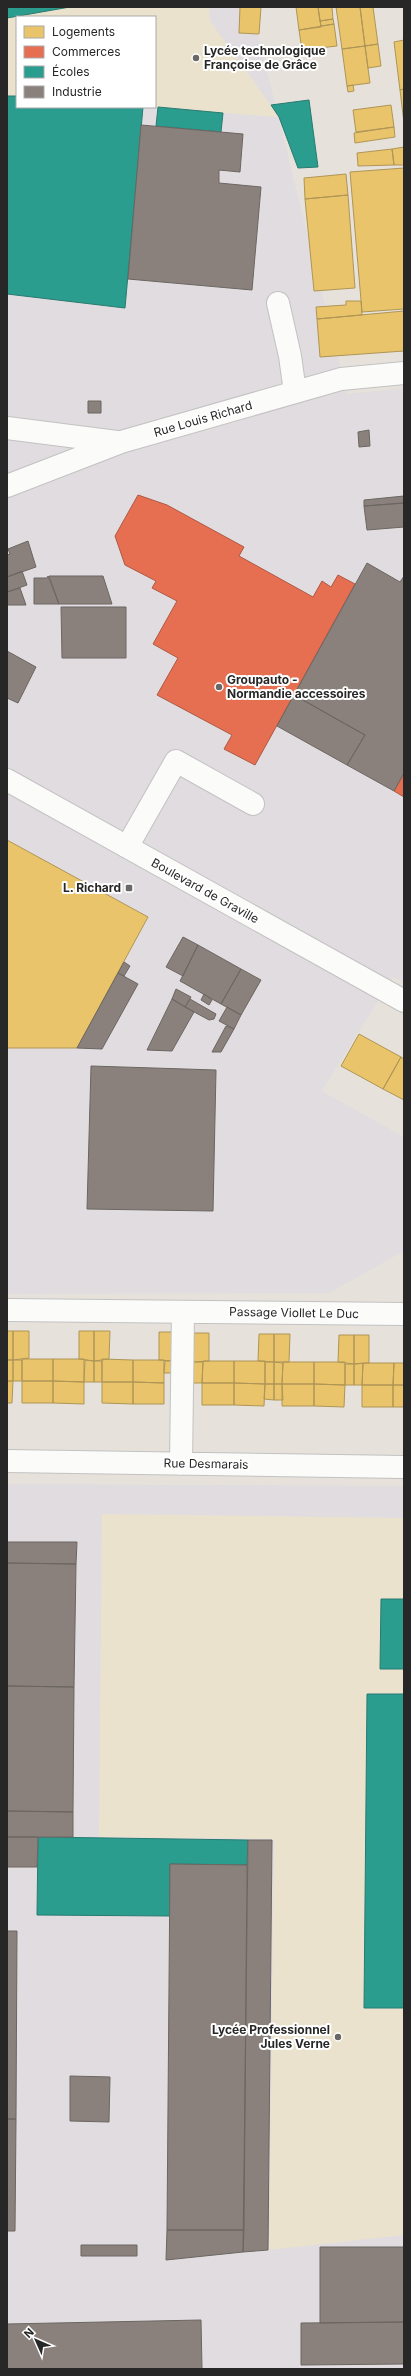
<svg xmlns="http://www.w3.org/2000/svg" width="411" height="2376" font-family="Inter,sans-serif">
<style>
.industrial{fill:#e0dcdf;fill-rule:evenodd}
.education{fill:#ebe2ce}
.homes{fill:#e9c46a;stroke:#af9556}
.shops{fill:#e76f51;stroke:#ad5944}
.schools{fill:#2a9d8f;stroke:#297a70}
.industry{fill:#8a817c;stroke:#6c6662}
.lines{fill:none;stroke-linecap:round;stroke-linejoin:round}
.minor-casing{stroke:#c3c2c2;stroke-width:24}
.minor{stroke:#fbfbfa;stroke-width:22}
.poi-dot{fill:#6a6866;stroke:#fff;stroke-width:1.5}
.labels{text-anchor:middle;stroke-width:4;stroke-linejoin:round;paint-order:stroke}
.poi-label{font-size:12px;font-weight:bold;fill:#272727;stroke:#fff;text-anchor:start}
.street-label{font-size:12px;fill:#272727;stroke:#fff}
</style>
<rect width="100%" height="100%" fill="#e6e2db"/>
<path class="industrial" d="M7 7H251L347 394 404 388V982L393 977 322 1091 404 1137V1251L329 1293 7 1294ZM17 17H155V107H17Z
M7 1484 404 1486V2369H7Z"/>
<path class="education" d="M7 7H209L210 21 279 117 139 107H155V17H17V96H7Z
M102 1514 404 1518V2235L269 2250 274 1839 99 1837Z"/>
<path class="homes" d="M240 7H261L259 34 239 33Z
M296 7H318L321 27 299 30Z
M318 7H332L333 19 320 21Z
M336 7H360L365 46 342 49Z
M360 7H373L378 44 365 46Z
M333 19 334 24 321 26 320 21Z
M334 24 337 46 302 50 299 30Z
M404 40V89L400 90 394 42Z
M378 44 381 66 368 68 365 46Z
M365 46 370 83 347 86 342 49Z
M353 85 354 91 348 92 347 86Z
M404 89V123L400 90Z
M391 105 394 127 356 132 353 110Z
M394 127 395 137 355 143 354 133Z
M404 147V165H394L392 149Z
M392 149 394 165 358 166 357 153Z
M404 168V309L362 312 350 172Z
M346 174 348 195 305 199 304 178Z
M348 195 355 288 314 291 305 199Z
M346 301H361L362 315 317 319 316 307 346 305Z
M404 311V351L320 357 317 319Z
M7 840 148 917 77 1048H7Z
M359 1034 401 1057 383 1089 341 1066Z
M401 1057 404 1059V1100L383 1089Z
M7 1331H13V1360H7Z
M13 1331H29V1358L13 1360Z
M79 1331H94V1361L79 1359Z
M94 1331H110L109 1359 94 1361Z
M159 1332H175L174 1361 159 1360Z
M194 1333H209V1361L193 1362Z
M259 1334H274V1362L258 1361Z
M274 1334H290L289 1362H274Z
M339 1335H354V1364L338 1362Z
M354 1335H369V1363L354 1364Z
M22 1359H53V1381H22Z
M53 1359H84V1382L53 1381Z
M102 1359 133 1360V1382H102Z
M7 1360H13V1381H7Z
M13 1360H22V1381H13Z
M85 1360 94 1361V1382H84Z
M133 1360H164V1383L133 1382Z
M94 1361H102V1382H94Z
M165 1361H174V1373H164Z
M203 1361H234V1383H202Z
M234 1361H265V1384L234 1383Z
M193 1362H203L202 1383H193Z
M265 1362H274V1384H265Z
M274 1362 283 1363 282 1384H274Z
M283 1362H314V1384H282Z
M314 1362H345V1385L314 1384Z
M363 1363H394L393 1385H362Z
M363 1363 362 1385H354V1364Z
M394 1363H404V1385H393Z
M345 1364H354V1385H345Z
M7 1381H13L12 1403H7Z
M22 1381H53V1403H22Z
M53 1381 84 1382V1404L53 1403Z
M102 1382H133V1404L102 1403Z
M133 1382 164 1383V1404H133Z
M202 1383H234V1405H202Z
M234 1383 265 1384 264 1406 234 1405Z
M265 1384H274V1400L264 1399Z
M274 1384H282L283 1400H274Z
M282 1384H314V1406H282Z
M314 1384 345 1385 344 1407 314 1406Z
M362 1385H393V1407H362Z
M393 1385H404V1407H393Z"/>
<path class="shops" d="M138 495 167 505 244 547 239 556 313 597 322 581 331 587 338 575 355 584 255 765 224 749 232 735 157 695 178 658 153 644 177 601 152 588 156 581 125 565 115 536Z
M404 773V797L394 791Z"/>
<path class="schools" d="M7 7H70L7 18Z
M7 96H17V107H143L125 308 7 294Z
M309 100 318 167 298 168 279 117 271 105Z
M158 107 223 113 221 132 156 126Z
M381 1599H404V1669H380Z
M367 1694H404V2008H364Z
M38 1837 248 1840 247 1865 170 1864V1916L37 1915Z"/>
<path class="industry" d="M141 125 243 134 240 172 219 170V183L261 187 252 290 128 279Z
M88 401H101V413H88Z
M369 430 370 446 359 447 358 432Z
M404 496V503L364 506V500Z
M404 503V527L367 530 364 506Z
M28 541 36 567 7 577V555L10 554 8 549Z
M367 563 400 582 404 576V773L394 791 347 765 365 735 294 695Z
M22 571 27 585 7 592V577Z
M48 576 59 604H34V578H47Z
M49 576H103L112 604H59Z
M20 588 26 605H7V592Z
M61 607H126V658H62Z
M7 651 36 667 18 703 7 698Z
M294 695 365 735 347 765 277 726Z
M183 937 198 945 183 976 166 967Z
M198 945 241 969 221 1004 180 981Z
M124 962 130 966 124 976 118 973Z
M241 969 261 980 241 1015 221 1004Z
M118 973 138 984 102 1049 77 1048Z
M176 989 191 997 185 1007 172 999Z
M204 994 212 1000 209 1005 201 1000Z
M172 999 194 1012 172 1051 147 1050Z
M190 999 216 1014 214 1019 209 1020 185 1007Z
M227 1007 241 1015 234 1029 219 1021Z
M226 1026 234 1029 221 1052H212Z
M91 1066 216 1070 213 1211 87 1209Z
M7 1542H77L76 1564 7 1563Z
M7 1563 76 1564 74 1687 7 1686Z
M7 1686 74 1687 73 1812 7 1811Z
M7 1811 73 1812V1837H7Z
M7 1837H38L37 1867H7Z
M248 1840H272L268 2250 243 2252Z
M170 1864 247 1865 244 2230H167Z
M7 1931H17L16 2119H7Z
M70 2076 110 2077 109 2122 70 2121Z
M7 2119H16L15 2231H7Z
M167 2230H244L243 2252 166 2260Z
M81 2245H137V2256H81Z
M320 2247H404V2322L320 2323Z
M201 2320 202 2369H7V2324Z
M404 2322V2364L301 2365V2323Z"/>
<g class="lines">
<defs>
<path id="minor" d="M278 303 290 356 295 392
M7 428 117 442
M7 486 121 442 341 379 404 373
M7 780 404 1001
M127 847 176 761 253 804
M7 1310 404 1314
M7 1461 404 1467
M181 1464 183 1312"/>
</defs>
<use href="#minor" class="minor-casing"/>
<use href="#minor" class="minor"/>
</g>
<g class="poi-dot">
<circle cx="196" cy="58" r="4"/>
<circle cx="219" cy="687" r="4"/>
<rect x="125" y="884" width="8" height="8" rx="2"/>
<circle cx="338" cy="2037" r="4"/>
</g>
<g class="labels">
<g class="poi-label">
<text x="204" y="55">Lycée technologique<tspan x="204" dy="14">Françoise de Grâce</tspan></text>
<text x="227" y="684">Groupauto -<tspan x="227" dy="14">Normandie accessoires</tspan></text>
<text x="121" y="892" text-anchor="end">L. Richard</text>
<text x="330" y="2034" text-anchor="end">Lycée Professionnel<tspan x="330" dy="14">Jules Verne</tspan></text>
</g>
<g class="street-label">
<text transform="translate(203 419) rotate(-16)" y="4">Rue Louis Richard</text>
<text transform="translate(205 891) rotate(29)" y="4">Boulevard de Graville</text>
<text transform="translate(294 1313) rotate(1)" y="4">Passage Viollet Le Duc</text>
<text transform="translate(206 1464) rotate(1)" y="4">Rue Desmarais</text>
</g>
</g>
<rect width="411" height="2376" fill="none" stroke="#272727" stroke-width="16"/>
<rect x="16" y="16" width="140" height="92" fill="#ffffff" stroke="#a9a9a9"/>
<rect x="24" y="26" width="20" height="12" fill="#e9c46a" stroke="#a9a9a9"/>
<text x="52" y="36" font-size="12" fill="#272727">Logements</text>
<rect x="24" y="46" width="20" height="12" fill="#e76f51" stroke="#a9a9a9"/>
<text x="52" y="56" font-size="12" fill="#272727">Commerces</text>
<rect x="24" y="66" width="20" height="12" fill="#2a9d8f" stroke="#a9a9a9"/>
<text x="52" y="76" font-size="12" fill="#272727">Écoles</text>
<rect x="24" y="86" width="20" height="12" fill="#8a817c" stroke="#a9a9a9"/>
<text x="52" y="96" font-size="12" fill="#272727">Industrie</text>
<g transform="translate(36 2340) rotate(315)" stroke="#ffffff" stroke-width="3" paint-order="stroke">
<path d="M0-3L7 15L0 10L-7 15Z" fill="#272727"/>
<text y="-6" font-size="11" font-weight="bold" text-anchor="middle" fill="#272727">N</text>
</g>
</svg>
